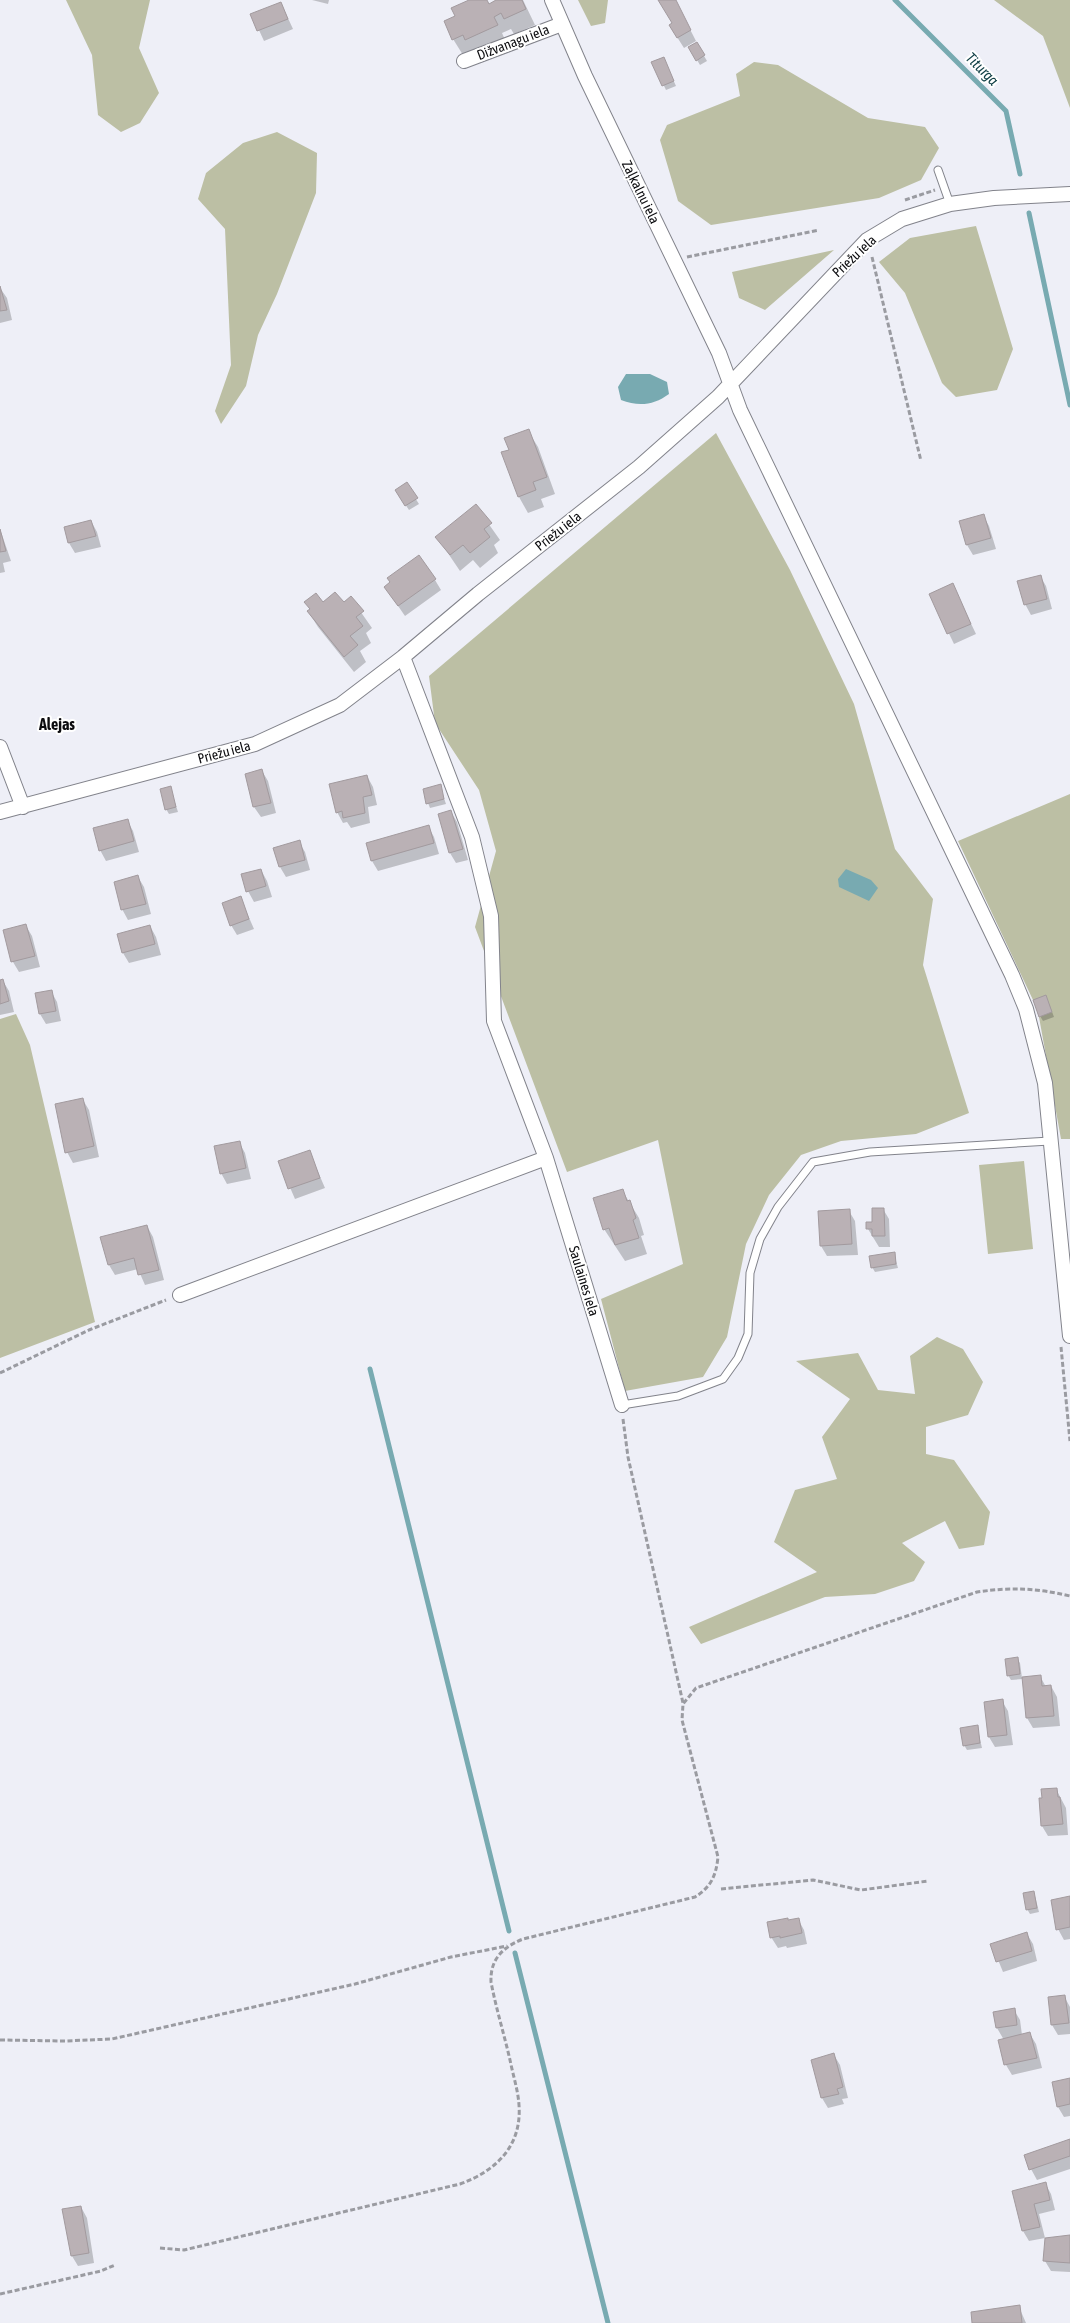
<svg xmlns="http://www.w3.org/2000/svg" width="1070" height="2323" font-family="'Asap Condensed',sans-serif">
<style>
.green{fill:#bcbfa4}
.water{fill:#78aab1}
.shadow{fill:#0003}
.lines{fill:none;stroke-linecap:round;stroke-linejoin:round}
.stream{stroke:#78aab1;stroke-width:5}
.building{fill:#bab1b5;stroke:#a29a9e}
.service-casing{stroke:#82838b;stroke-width:9}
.minor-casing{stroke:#82838b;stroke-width:16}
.path{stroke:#9a9ba1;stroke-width:3;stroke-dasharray:5 2.5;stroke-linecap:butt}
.service{stroke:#fff;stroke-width:7}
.minor{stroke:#fff;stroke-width:14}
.labels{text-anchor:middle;stroke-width:4;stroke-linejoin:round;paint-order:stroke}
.street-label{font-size:14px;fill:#0c0c0f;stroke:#fff}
.water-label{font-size:15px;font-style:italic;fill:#124147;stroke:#fff}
.quarter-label{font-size:16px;font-weight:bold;fill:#0c0c0f;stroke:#fff}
</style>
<rect width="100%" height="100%" fill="#eeeff7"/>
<path class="green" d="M66 0H150L139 48 159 93 140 123 121 132 98 115 92 55Z
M578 0H608L605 23 591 26Z
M994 0H1070V108L1043 36Z
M754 62 778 65 868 118 925 127 939 148 921 180 879 198 711 225 678 201 660 140 667 125 740 96 736 74Z
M277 132 317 153 316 193 277 294 258 335 246 386 221 424 215 411 231 365 225 229 198 199 206 173 243 143Z
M976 226 1013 349 997 390 956 397 942 383 905 293 879 262 910 238Z
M834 250 765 310 739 298 732 272Z
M716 433 790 570 854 704 895 849 933 899 923 965 969 1113 916 1134 841 1141 801 1155 769 1195 746 1244 727 1337 703 1377 625 1391 601 1299 683 1264 658 1140 567 1172 475 927 496 851 479 790 435 723 429 676Z
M1070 794V1139H1061L1039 1017 1033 1000 958 841Z
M16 1014 30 1045 95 1322 0 1358V1019Z
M1024 1161 1033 1249 988 1254 979 1165Z
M937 1337 963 1349 983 1382 968 1415 926 1427V1454L954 1460 990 1512 984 1545 959 1549 945 1521 902 1543 925 1562 914 1581 875 1594 825 1597 701 1644 689 1627 817 1572 774 1542 795 1490 837 1479 822 1437 850 1399 796 1361 858 1353 878 1390 915 1394 910 1356Z"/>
<path class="water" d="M626 374H650L667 382 669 394C654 405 639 407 621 400L618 387Z
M846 869 871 880 878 888 869 901 839 887 838 879Z"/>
<path class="shadow" d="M312 0H329L328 4Z
M472 0H486L490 5 497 0H523L535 25 514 34 511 29 502 33 506 42 463 55 453 39 456 17Z
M659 0H675L696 41 684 48 670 26 674 24Z
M281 3 293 29 264 41 252 15Z
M697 44 707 61 700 65 690 48Z
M653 63 666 64 676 86 666 90Z
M0 288 7 298 12 320 0 323Z
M528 431 538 447 555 494 541 499 544 507 528 513 519 497 503 453 510 451Z
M406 484 419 504 409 510 399 495Z
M476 506 500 540 494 545 498 553 480 568 473 560 460 571 437 537Z
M983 515 989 526 996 549 973 555 967 545Z
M91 521 97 532 101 547 75 553 69 543Z
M0 529 11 561 3 563 5 572 0 573Z
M1040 576 1046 586 1052 609 1031 615 1025 604Z
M435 580 441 590 405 616 385 587Z
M952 584 976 634 954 644 930 594Z
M351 598 372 628 366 633 371 643 360 651 366 662 354 672 318 627 308 611 310 610 306 602 344 604Z
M262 771 268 781 276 813 261 817 254 807 246 775Z
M367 776 373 787 377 805 368 807 370 823 351 828 347 822 343 823 337 812Z
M440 786 446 804 430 808 428 803Z
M170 787 178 812 169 814 166 809Z
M451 812 457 822 468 860 456 863 450 853Z
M127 820 133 831 139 852 106 861 100 850Z
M428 826 434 837 439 854 378 871 372 861Z
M299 842 305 852 310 870 286 877 280 867Z
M261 870 267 881 272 897 254 902 248 891Z
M138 877 144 887 151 914 128 920 122 909Z
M240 897 254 929 237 935 231 925Z
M26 926 32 936 40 967 19 972 13 962 5 931Z
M150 926 156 937 161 955 129 963 123 953Z
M3 981 9 991 14 1012 0 1015V982Z
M51 991 57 1002 61 1021 46 1024 40 1014Z
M1048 1001 1054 1017 1043 1021 1040 1016Z
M83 1100 89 1110 99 1157 73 1163 67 1152Z
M239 1142 245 1153 251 1179 227 1184 221 1173Z
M309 1151 325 1188 295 1199 279 1162Z
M622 1190 639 1218 644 1235 641 1236 647 1254 625 1261 604 1229Z
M883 1209 889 1219 890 1247H879L868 1229Z
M849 1211 855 1221 858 1255 827 1256 821 1246 819 1212Z
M147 1226 153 1237 164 1280 145 1285 138 1269 115 1275 109 1265 102 1238Z
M894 1254 898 1268 875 1272 872 1267Z
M1017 1659 1020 1663 1022 1678 1040 1676 1046 1687 1051 1686 1057 1697 1060 1726 1033 1728 1027 1718 1023 1679 1011 1680 1008 1675Z
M1002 1701 1008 1711 1013 1745 995 1747 989 1737 985 1703Z
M977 1726 982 1748 967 1750 964 1745Z
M1056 1789 1066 1808 1068 1835 1048 1836 1042 1826 1043 1799Z
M1034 1892 1039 1912 1030 1914 1027 1909Z
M1070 1898V1939L1064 1940 1058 1929Z
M798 1919 804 1930 807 1944 787 1948 786 1946 778 1948 771 1937 789 1922Z
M1027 1934 1033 1944 1037 1961 1003 1972 992 1945Z
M1064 1996 1070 2007V2034L1058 2035 1052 2025Z
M1014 2010 1020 2020 1022 2035 1030 2034 1036 2044 1042 2068 1012 2075 1006 2065 1000 2041 1004 2040 997 2028 995 2013Z
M834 2055 840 2065 848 2098 842 2099 844 2104 828 2108 822 2098 813 2060Z
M1070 2080V2116L1064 2117 1058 2107Z
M1070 2140V2169L1037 2180 1031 2169Z
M1045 2183 1051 2194 1055 2210 1039 2214 1045 2238 1029 2241 1023 2231 1014 2192Z
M81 2207 87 2218 94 2263 78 2266 72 2256Z
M1070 2236V2272L1051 2271 1045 2261Z
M1019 2307 1026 2323H973Z"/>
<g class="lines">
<path class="stream" d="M895 0 1006 111 1020 174
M1029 213 1070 405
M370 1369 509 1931
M515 1953 608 2323"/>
</g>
<path class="building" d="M469 0H487L489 4 496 0H522L526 9 504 19 501 13 494 17 498 25 465 40 463 35 452 40 444 21 455 16 451 8Z
M658 0H676L691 30 677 38 669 25 672 23Z
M281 2 288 19 257 31 250 14Z
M697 42 705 55 696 61 688 47Z
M664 57 674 81 662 86 651 62Z
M0 286 7 310 0 311Z
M529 429 547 477 533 482 536 490 518 497 501 452 509 450 504 438Z
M407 482 418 498 405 506 395 490Z
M476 504 492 523 484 529 490 537 470 553 463 545 450 555 435 537Z
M984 514 991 538 966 545 959 521Z
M91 520 96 536 68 543 64 527Z
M0 529 6 551 0 552Z
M419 555 436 579 398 606 384 587 390 582 387 578Z
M1041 575 1047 599 1024 605 1017 581Z
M953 583 971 624 947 634 929 594Z
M335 592 344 602 351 596 364 611 356 617 363 626 350 636 358 645 344 657 307 611 310 609 304 602 316 593 323 602Z
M262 769 271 803 253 807 245 774Z
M367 775 372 795 363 797 365 813 343 818 342 811 336 813 329 784Z
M441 784 444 799 426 804 423 789Z
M171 786 176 807 165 810 160 789Z
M451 810 463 849 449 853 438 814Z
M128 819 134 841 99 851 93 828Z
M429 825 434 843 371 861 366 843Z
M300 840 305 860 279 867 273 848Z
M261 869 266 886 246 892 241 874Z
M138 875 146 904 121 910 114 882Z
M241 896 249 919 230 926 222 903Z
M26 924 35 956 11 962 3 930Z
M150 925 155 944 122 953 117 934Z
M3 979 9 1001 0 1004V980Z
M52 990 56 1011 39 1014 35 993Z
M1046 995 1052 1012 1039 1017 1033 1000Z
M83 1098 94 1146 65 1153 55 1104Z
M240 1141 246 1168 220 1174 214 1146Z
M310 1150 320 1178 288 1189 278 1161Z
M623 1189 627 1201 630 1200 636 1218 633 1220 639 1238 615 1245 609 1228 603 1230 593 1198Z
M872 1208H884L885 1236H872V1229H866V1222H872Z
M850 1209 852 1244 820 1246 818 1211Z
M147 1225 159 1270 138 1275 134 1258 108 1265 100 1237Z
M895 1252 896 1264 871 1268 869 1256Z
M1018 1657 1020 1674 1007 1676 1005 1659Z
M1041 1675 1042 1686 1051 1685 1054 1716 1026 1718 1022 1677Z
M1003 1699 1007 1735 988 1737 984 1702Z
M978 1725 980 1743 963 1746 960 1728Z
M1057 1788 1058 1797H1060L1063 1824 1041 1826 1039 1798H1042L1041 1789Z
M1034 1891 1037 1908 1026 1910 1023 1893Z
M1070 1896V1927L1056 1930 1051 1900Z
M788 1918V1920L799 1918 802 1933 780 1938V1936L770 1938 767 1922Z
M1027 1932 1032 1951 996 1962 990 1944Z
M1065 1995 1069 2023 1051 2025 1048 1997Z
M1015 2008 1017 2025 996 2028 993 2012Z
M1030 2032 1037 2058 1004 2065 998 2040Z
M834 2053 843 2087 837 2089 839 2094 821 2098 811 2060Z
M1070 2078V2104L1057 2107 1052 2082Z
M1070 2139V2156L1029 2170 1024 2155Z
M1046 2182 1050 2200 1034 2204 1040 2227 1022 2231 1012 2191Z
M81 2206 89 2253 71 2256 62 2209Z
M1070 2235V2263L1043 2261 1045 2238Z
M1020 2305 1022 2323H972L971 2312Z"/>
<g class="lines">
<defs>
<path id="service" d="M938 170 950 204
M622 1405 678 1396 723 1379 738 1358 748 1334 750 1273 760 1239 778 1207 813 1162 870 1152 1050 1141"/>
<path id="minor" d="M552 0 585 76 719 353 740 410 1012 975 1026 1009 1045 1083 1070 1336
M464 61 562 24
M403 657 472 837 491 916 494 1021 546 1158 622 1405
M0 747 23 807
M0 812 255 744 340 705 403 657 478 594 639 467 718 397 867 240 902 219 950 204 994 198 1070 194
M180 1295 546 1158"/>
</defs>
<use href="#service" class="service-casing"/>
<use href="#minor" class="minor-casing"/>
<path class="path" d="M905 200 935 190
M687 257 819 230
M872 257 921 461
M1061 1347 1070 1441
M0 1373 89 1330 166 1300
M623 1419 628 1457 683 1703
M721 1889 813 1880 861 1890 928 1881
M0 2040 65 2041 112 2039 355 1984 451 1957 507 1946
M160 2248 184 2250 460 2184C496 2171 522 2146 519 2105 518 2090 513 2075 510 2060 504 2034 496 2008 491 1982 490 1959 503 1947 523 1939L695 1897C711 1887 716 1876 718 1857L682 1720 683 1704 696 1688 977 1592C1012 1587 1035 1588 1070 1596
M0 2294 101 2271 115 2265"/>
<use href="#service" class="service"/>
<use href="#minor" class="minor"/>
</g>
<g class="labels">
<g class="street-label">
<text transform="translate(513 42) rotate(-21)" y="5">Dižvanagu iela</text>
<text transform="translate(641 192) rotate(64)" y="5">Zaļkalnu iela</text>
<text transform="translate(854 256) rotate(-43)" y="5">Priežu iela</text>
<text transform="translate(558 531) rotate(-38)" y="5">Priežu iela</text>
<text transform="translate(224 752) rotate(-15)" y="5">Priežu iela</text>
<text transform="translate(584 1281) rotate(73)" y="5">Saulaines iela</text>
</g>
<g class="water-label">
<text transform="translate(982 69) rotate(45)" y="5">Titurga</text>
</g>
<g class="quarter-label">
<text x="57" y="730">Alejas</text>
</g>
</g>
</svg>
